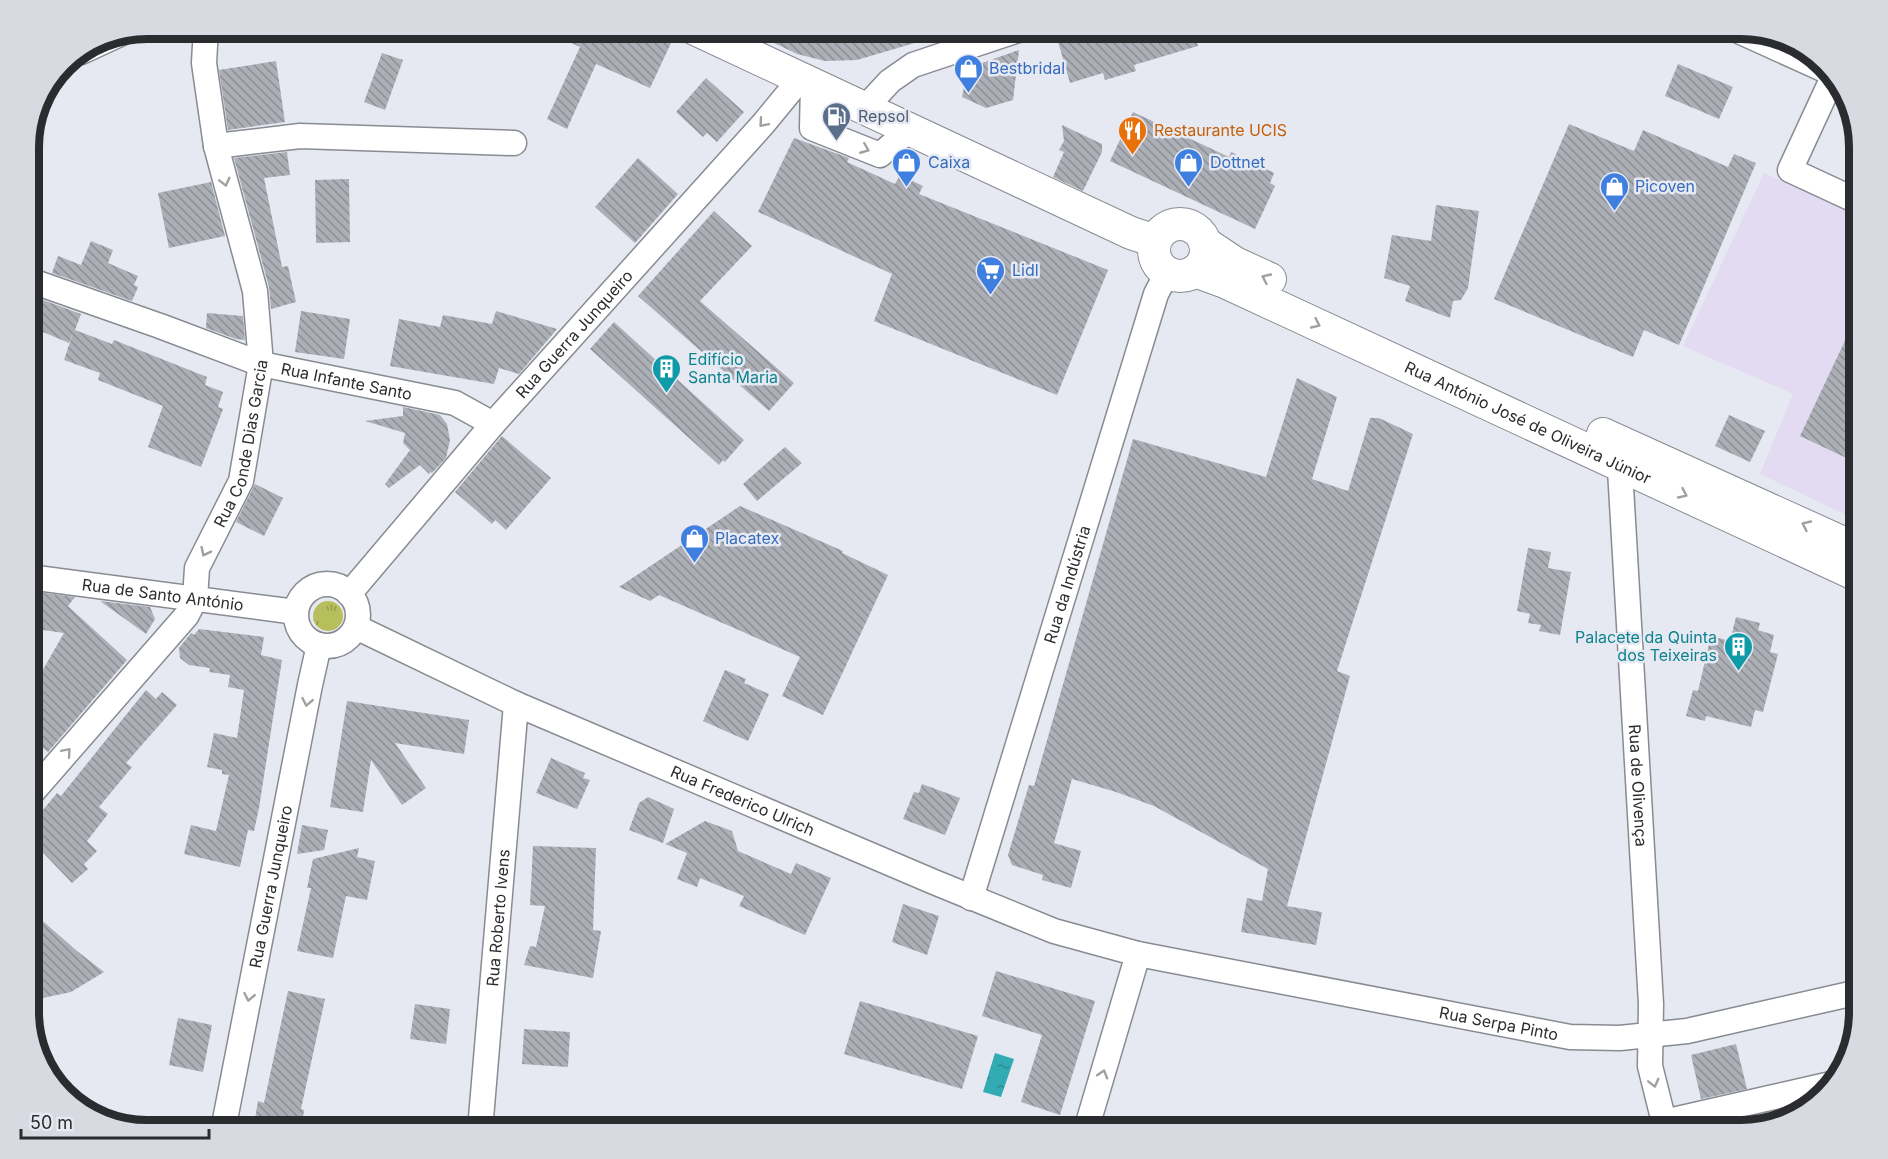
<svg xmlns="http://www.w3.org/2000/svg" width="1888" height="1159" font-family="Inter,sans-serif">
<style>
.commercial{fill:#e3dbf1}
.grass{fill:url(#grass-tufts)}
.water{fill:url(#water-ripples)}
.building{fill:url(#building-back-hatch)}
.lines{fill:none;stroke-linecap:round;stroke-linejoin:round}
.minor-casing{stroke:#888b92;stroke-width:27}
.major-casing{stroke:#888b92;stroke-width:34}
.minor{stroke:#fff;stroke-width:24}
.major{stroke:#fff;stroke-width:32}
.oneway{stroke:#a0a0a1}
.labels{text-anchor:middle;stroke-width:5;stroke-linejoin:round;paint-order:stroke}
.shop-label{font-size:16px;fill:#366cbe;stroke:#e7e9f2;text-anchor:start}
.service-label{font-size:16px;fill:#4e5e75;stroke:#e7e9f2;text-anchor:start}
.food-label{font-size:16px;fill:#c56008;stroke:#e7e9f2;text-anchor:start}
.street-label{font-size:16px;fill:#2b2c2f;stroke:#e7e9f2}
.culture-label{font-size:16px;fill:#0d838f;stroke:#e7e9f2;text-anchor:start}
.rim{fill:none;stroke:#2b2c2f;stroke-width:8}
</style>
<defs>
<pattern id="grass-tufts" width="24" height="20" patternUnits="userSpaceOnUse" patternTransform="scale(1.5)"><rect width="24" height="20" fill="#b7bf5d"/><path d="M3 7l-1-3M5 7V3M7 7l1-3M15 17l-1-3M17 17v-4M19 17l1-3" fill="none" stroke="#959b4d"/></pattern>
<pattern id="water-ripples" width="26" height="14" patternUnits="userSpaceOnUse" patternTransform="scale(1.5)"><rect width="26" height="14" fill="#33abb3"/><path d="M2 4q2-2 4 0t4 0M15 11q2-2 4 0t4 0" fill="none" stroke="#2b8b92"/></pattern>
<pattern id="building-back-hatch" width="6" height="6" patternUnits="userSpaceOnUse" patternTransform="scale(1.5)"><rect width="6" height="6" fill="#adafb7"/><path d="M-1 5l2 2M0 0l6 6M5-1l2 2" fill="none" stroke="#8d8f95"/></pattern>
</defs>
<rect width="100%" height="100%" fill="#e7e9f2"/>
<path class="commercial" d="M1764 173 1859 216V521L1760 474 1793 394 1683 346Z"/>
<path class="grass" d="M313 616a15 15 0 1 1 30 0a15 15 0 1 1-30 0Z"/>
<path class="water" d="M995 1053 1014 1059 1001 1097 983 1092Z"/>
<path class="building" d="M539 28H639L671 43 650 88 596 64 567 129 547 119 580 47Z
M743 28H945V34L857 60 825 61 797 54Z
M1089 28H1193L1198 46 1134 65 1136 71 1105 80 1103 73 1070 83 1057 38Z
M1019 50 1013 100 986 108 962 97 968 68Z
M382 53 403 60 385 110 364 102Z
M276 61 285 122 228 130 219 70Z
M1678 64 1733 87 1719 119 1665 96Z
M706 78 744 112 717 142 707 133 703 137 676 112Z
M1133 112 1229 157 1231 152 1274 173 1270 183 1275 186 1255 229 1110 161Z
M1569 124 1634 151 1643 130 1728 167 1734 154 1756 163 1679 345 1644 330 1633 357 1494 299Z
M1062 125 1102 144V152L1083 191 1053 177 1064 152 1059 150 1064 141Z
M794 138 849 158 847 162 895 184 900 175 923 186 919 194 1108 270 1057 395 874 321 892 274 758 212Z
M287 152 290 175 264 178 282 267 288 266 296 302 271 309 269 287 234 158Z
M638 158 678 194 635 243 595 207Z
M349 179 350 242 316 243 315 180Z
M211 182 225 236 169 248 158 193Z
M1436 205 1479 211 1468 288 1461 300 1453 301 1450 318 1405 301 1410 286 1384 278 1392 235 1431 241Z
M714 211 752 246 700 301 794 383 769 411 638 296Z
M91 241 113 250 108 263 138 276 134 285 138 287 132 301 52 273 58 256 81 265Z
M29 295 81 314 75 330 112 344 114 340 207 377 205 385 223 392 218 407 223 409 201 467 148 447 163 406 98 380 100 373 64 360 73 333 69 343 29 326Z
M301 311 350 319 344 359 295 352Z
M496 311 557 329 519 374 499 368 494 384 390 366 399 319 440 327 443 315 492 324Z
M1859 311V464L1800 436Z
M207 313 243 316 245 340 236 339 206 328Z
M614 322 744 440 725 462 723 460 719 465 590 349Z
M1297 378 1337 397 1312 479 1348 491 1370 418H1379L1413 434 1337 671 1350 676 1287 906 1322 912 1316 945 1241 932 1247 898 1262 901 1268 869 1154 806 1116 792 1072 779 1054 843 1081 851 1071 888 1042 880 1043 875 1012 865 1008 855 1029 785 1034 786 1133 439 1266 477Z
M403 407 440 415 447 424 450 440 446 458 432 473 430 472 429 474 420 465 389 488 385 484 410 450 403 443 405 433 365 421 403 416Z
M1729 415 1765 431 1750 462 1715 446Z
M502 436 551 478 506 530 495 520 492 524 455 492Z
M785 447 802 463 757 501 743 484Z
M255 484 283 498 264 536 236 522Z
M740 506 843 551 842 553 888 575 823 715 782 696 800 657 659 595 650 601 619 587Z
M1528 548 1551 552 1548 568 1571 572 1560 635 1539 631 1541 625 1528 623 1530 614 1517 611Z
M29 591 75 597 68 606 127 660 48 752 29 737V694L64 633 29 628Z
M100 601 150 607 155 619 146 634Z
M1736 617 1760 623 1758 630 1774 635 1770 652 1778 654 1763 712 1755 710 1751 727 1706 716 1705 721 1686 716 1693 690 1698 691 1711 636 1730 641Z
M199 629 264 637 261 655 282 660 259 808 254 831 248 830 240 867 184 854 191 825 216 831 229 775 222 774V770L207 767 214 733 237 738 244 690 228 687 230 675 209 672 210 668 189 665 180 658 179 648 191 633 194 635Z
M725 670 746 679 744 683 769 694 748 741 703 721Z
M146 690 156 699 162 692 177 705 126 763 132 767 99 807 108 814 87 841 97 851 84 864 88 869 72 883 29 838V834L42 820 38 816 57 793 61 796Z
M347 701 469 720 464 754 395 743 426 788 402 805 371 760 363 812 330 807Z
M551 758 585 773 583 778 590 780 577 809 536 793Z
M922 784 960 798 945 835 903 819 914 792 919 793Z
M648 797 674 809 663 843 629 830 639 803Z
M705 821 732 831 738 851 791 874 796 863 831 878 805 935 739 906 744 896 700 878 697 887 677 879 687 853 665 844Z
M302 825 328 830 324 850 297 854Z
M533 846 596 848 593 930 601 931 593 978 524 965 530 946 536 947 545 906 530 905Z
M359 848 357 857 375 861 367 900 346 896 333 958 297 951 311 888H307L313 859Z
M903 904 939 916 927 955 892 942Z
M29 909 77 951 104 972 71 992 29 1001Z
M996 971 1095 1001 1060 1115 1021 1102 1042 1035 982 1016Z
M288 991 325 999 301 1109 304 1110 301 1131H253L258 1101 264 1103Z
M860 1001 978 1036 962 1089 844 1054Z
M415 1004 450 1009 446 1044 410 1039Z
M178 1018 212 1025 203 1072 169 1065Z
M524 1029 570 1032 568 1067 522 1064Z
M1736 1044 1747 1089 1701 1099 1691 1055Z"/>
<g class="lines">
<defs>
<g id="minor">
<path d="M1732 28 1827 71"/>
<path d="M81 52 122 33"/>
<path d="M1833 77 1790 170 1859 202"/>
<path d="M813 83 812 128 880 155 910 129"/>
<path d="M865 108 890 81 913 65 1024 28"/>
<path d="M216 146 300 136 514 143"/>
<path id="s1" d="M29 280 160 326 261 364 455 403 493 424"/>
<path id="s2" d="M1619 452 1651 1004 1650 1066 1666 1130"/>
<path id="s3" d="M29 577 296 612"/>
<circle cx="327" cy="615" r="31"/>
<path id="s4" d="M349 594 493 424 764 123 801 78"/>
<path id="s5" d="M356 627 516 704 934 882 1054 931 1138 954 1570 1037 1620 1038 1687 1031 1859 992"/>
<path id="s6" d="M29 796 187 615 195 599 197 568 241 481 261 364 255 291 216 146 204 63 206 28"/>
<path id="s7" d="M971 898 1156 294 1167 273"/>
<path d="M1664 1122 1831 1084"/>
<path id="s8" d="M223 1130 310 685 319 645"/>
<path id="s9" d="M480 1130 516 704"/>
<path d="M1086 1130 1138 954"/>
</g>
<g id="major">
<path d="M693 28 1131 233 1155 241"/>
<circle cx="1180" cy="250" r="26"/>
<path d="M1205 243 1235 263 1270 279"/>
<path id="s10" d="M1195 271 1225 282 1859 576"/>
<path d="M1603 434 1859 550"/>
</g>
</defs>
<use href="#minor" class="minor-casing"/>
<use href="#major" class="major-casing"/>
<use href="#minor" class="minor"/>
<use href="#major" class="major"/>
</g>
<defs><path id="oneway-chevron" d="M-2-3.5L2.5 0L-2 3.5" fill="none" stroke-width="1.6" stroke-linecap="round" stroke-linejoin="round" transform="scale(1.5)"/></defs>
<g class="oneway">
<use href="#oneway-chevron" transform="translate(763 123) rotate(131)"/>
<use href="#oneway-chevron" transform="translate(865 149) rotate(22)"/>
<use href="#oneway-chevron" transform="translate(225 182) rotate(76)"/>
<use href="#oneway-chevron" transform="translate(1266 278) rotate(-155)"/>
<use href="#oneway-chevron" transform="translate(1316 324) rotate(25)"/>
<use href="#oneway-chevron" transform="translate(1683 494) rotate(25)"/>
<use href="#oneway-chevron" transform="translate(1806 525) rotate(-155)"/>
<use href="#oneway-chevron" transform="translate(205 552) rotate(116)"/>
<use href="#oneway-chevron" transform="translate(307 702) rotate(101)"/>
<use href="#oneway-chevron" transform="translate(67 752) rotate(-49)"/>
<use href="#oneway-chevron" transform="translate(249 997) rotate(101)"/>
<use href="#oneway-chevron" transform="translate(1103 1074) rotate(-73)"/>
<use href="#oneway-chevron" transform="translate(1654 1083) rotate(76)"/>
</g>
<defs>
<symbol id="shop-pin" viewBox="-11 -11 22 30"><path d="M0 17L-7.5 6A9.5 9.5 0 1 1 7.5 6Z" fill="#3f7fe0" stroke="#e7e9f2"/><path d="M-5-2.5h2.3a2.7 3.5 0 0 1 5.4 0H5L5.5 6h-11ZM-1.5-2.5h3a1.5 2.3 0 0 0-3 0Z" fill="#fff"/></symbol>
<symbol id="fuel-pin" viewBox="-11 -11 22 30"><path d="M0 17L-7.5 6A9.5 9.5 0 1 1 7.5 6Z" fill="#5c6f8a" stroke="#e7e9f2"/><path d="M-5.5-6h7V0h2V4h1.3V-2.5L3-4.5l.8-.8L6-3V5H2.5V1h-1V6h-7ZM-4.2-4.7v3.2H.2V-4.7Z" fill="#fff"/></symbol>
<symbol id="restaurant-pin" viewBox="-11 -11 22 30"><path d="M0 17L-7.5 6A9.5 9.5 0 1 1 7.5 6Z" fill="#e8710a" stroke="#e7e9f2"/><path d="M-5-6h1v4h1v-4h1v4h1v-4h1v5L-1.5 .5V6h-2V.5L-5-1ZM5-6V6H3V1.5H1.5Q1.5-4 5-6Z" fill="#fff"/></symbol>
<symbol id="supermarket-pin" viewBox="-11 -11 22 30"><path d="M0 17L-7.5 6A9.5 9.5 0 1 1 7.5 6Z" fill="#3f7fe0" stroke="#e7e9f2"/><path d="M-6-5.5h2.5l.6 2H6L4.5 2H-2.5L-4.4-4H-6ZM-1.5 3.2a1.3 1.3 0 1 0 .1 0ZM3 3.2a1.3 1.3 0 1 0 .1 0Z" fill="#fff"/></symbol>
<symbol id="building-pin" viewBox="-11 -11 22 30"><path d="M0 17L-7.5 6A9.5 9.5 0 1 1 7.5 6Z" fill="#0f9aa8" stroke="#e7e9f2"/><path d="M-4-6H4V6H1V3H-1V6H-4ZM-2.5-4.3h1.7v1.8h-1.7ZM.8-4.3h1.7v1.8H.8ZM-2.5-1h1.7V.8h-1.7ZM.8-1h1.7V.8H.8Z" fill="#fff"/></symbol>
</defs>
<g fill-rule="evenodd">
<use href="#shop-pin" x="952" y="52" width="33" height="45"/>
<use href="#fuel-pin" x="820" y="100" width="33" height="45"/>
<use href="#restaurant-pin" x="1116" y="114" width="33" height="45"/>
<use href="#shop-pin" x="890" y="146" width="33" height="45"/>
<use href="#shop-pin" x="1172" y="146" width="33" height="45"/>
<use href="#shop-pin" x="1598" y="170" width="33" height="45"/>
<use href="#supermarket-pin" x="974" y="254" width="33" height="45"/>
<use href="#building-pin" x="650" y="352" width="33" height="45"/>
<use href="#shop-pin" x="678" y="522" width="33" height="45"/>
<use href="#building-pin" x="1722" y="630" width="33" height="45"/>
</g>
<g class="labels">
<g class="shop-label">
<text x="989" y="74">Bestbridal</text>
<text x="928" y="168">Caixa</text>
<text x="1210" y="168">Dottnet</text>
<text x="1635" y="192">Picoven</text>
<text x="1012" y="276">Lidl</text>
<text x="715" y="544">Placatex</text>
</g>
<g class="service-label">
<text x="858" y="122">Repsol</text>
</g>
<g class="food-label">
<text x="1154" y="136">Restaurante UCIS</text>
</g>
<g class="street-label">
<text dy="6" stroke="none"><textPath href="#s4" startOffset="344">Rua Guerra Junqueiro</textPath></text>
<text dy="6" stroke="none"><textPath href="#s1" startOffset="334">Rua Infante Santo</textPath></text>
<text dy="6" stroke="none"><textPath href="#s10" startOffset="366">Rua António José de Oliveira Júnior</textPath></text>
<text dy="6" stroke="none"><textPath href="#s6" startOffset="423">Rua Conde Dias Garcia</textPath></text>
<text dy="6" stroke="none"><textPath href="#s7" startOffset="328">Rua da Indústria</textPath></text>
<text dy="6" stroke="none"><textPath href="#s3" startOffset="135">Rua de Santo António</textPath></text>
<text dy="6" stroke="none"><textPath href="#s2" startOffset="334">Rua de Olivença</textPath></text>
<text dy="6" stroke="none"><textPath href="#s5" startOffset="424">Rua Frederico Ulrich</textPath></text>
<text dy="6" stroke="none"><textPath href="#s8" startOffset="248">Rua Guerra Junqueiro</textPath></text>
<text dy="6" stroke="none"><textPath href="#s9" startOffset="213">Rua Roberto Ivens</textPath></text>
<text dy="6" stroke="none"><textPath href="#s5" startOffset="1216">Rua Serpa Pinto</textPath></text>
</g>
<g class="culture-label">
<text x="688" y="365">Edifício<tspan x="688" dy="18">Santa Maria</tspan></text>
<text x="1717" y="643" text-anchor="end">Palacete da Quinta<tspan x="1717" dy="18">dos Teixeiras</tspan></text>
</g>
</g>
<path d="M0 0H1888V1159H0ZM147 39H1741A108 108 0 0 1 1849 147V1012A108 108 0 0 1 1741 1120H147A108 108 0 0 1 39 1012V147A108 108 0 0 1 147 39Z" fill="#d8dae2" fill-rule="evenodd"/>
<path class="rim" d="M147 39H1741A108 108 0 0 1 1849 147V1012A108 108 0 0 1 1741 1120H147A108 108 0 0 1 39 1012V147A108 108 0 0 1 147 39Z"/>
<path d="M21 1129v9h188v-9" fill="none" stroke="#2b2c2f" stroke-width="3"/>
<text x="30" y="1129" font-size="18" fill="#2b2c2f" stroke="#e7e9f2" stroke-width="4.5" paint-order="stroke">50 m</text>
</svg>
